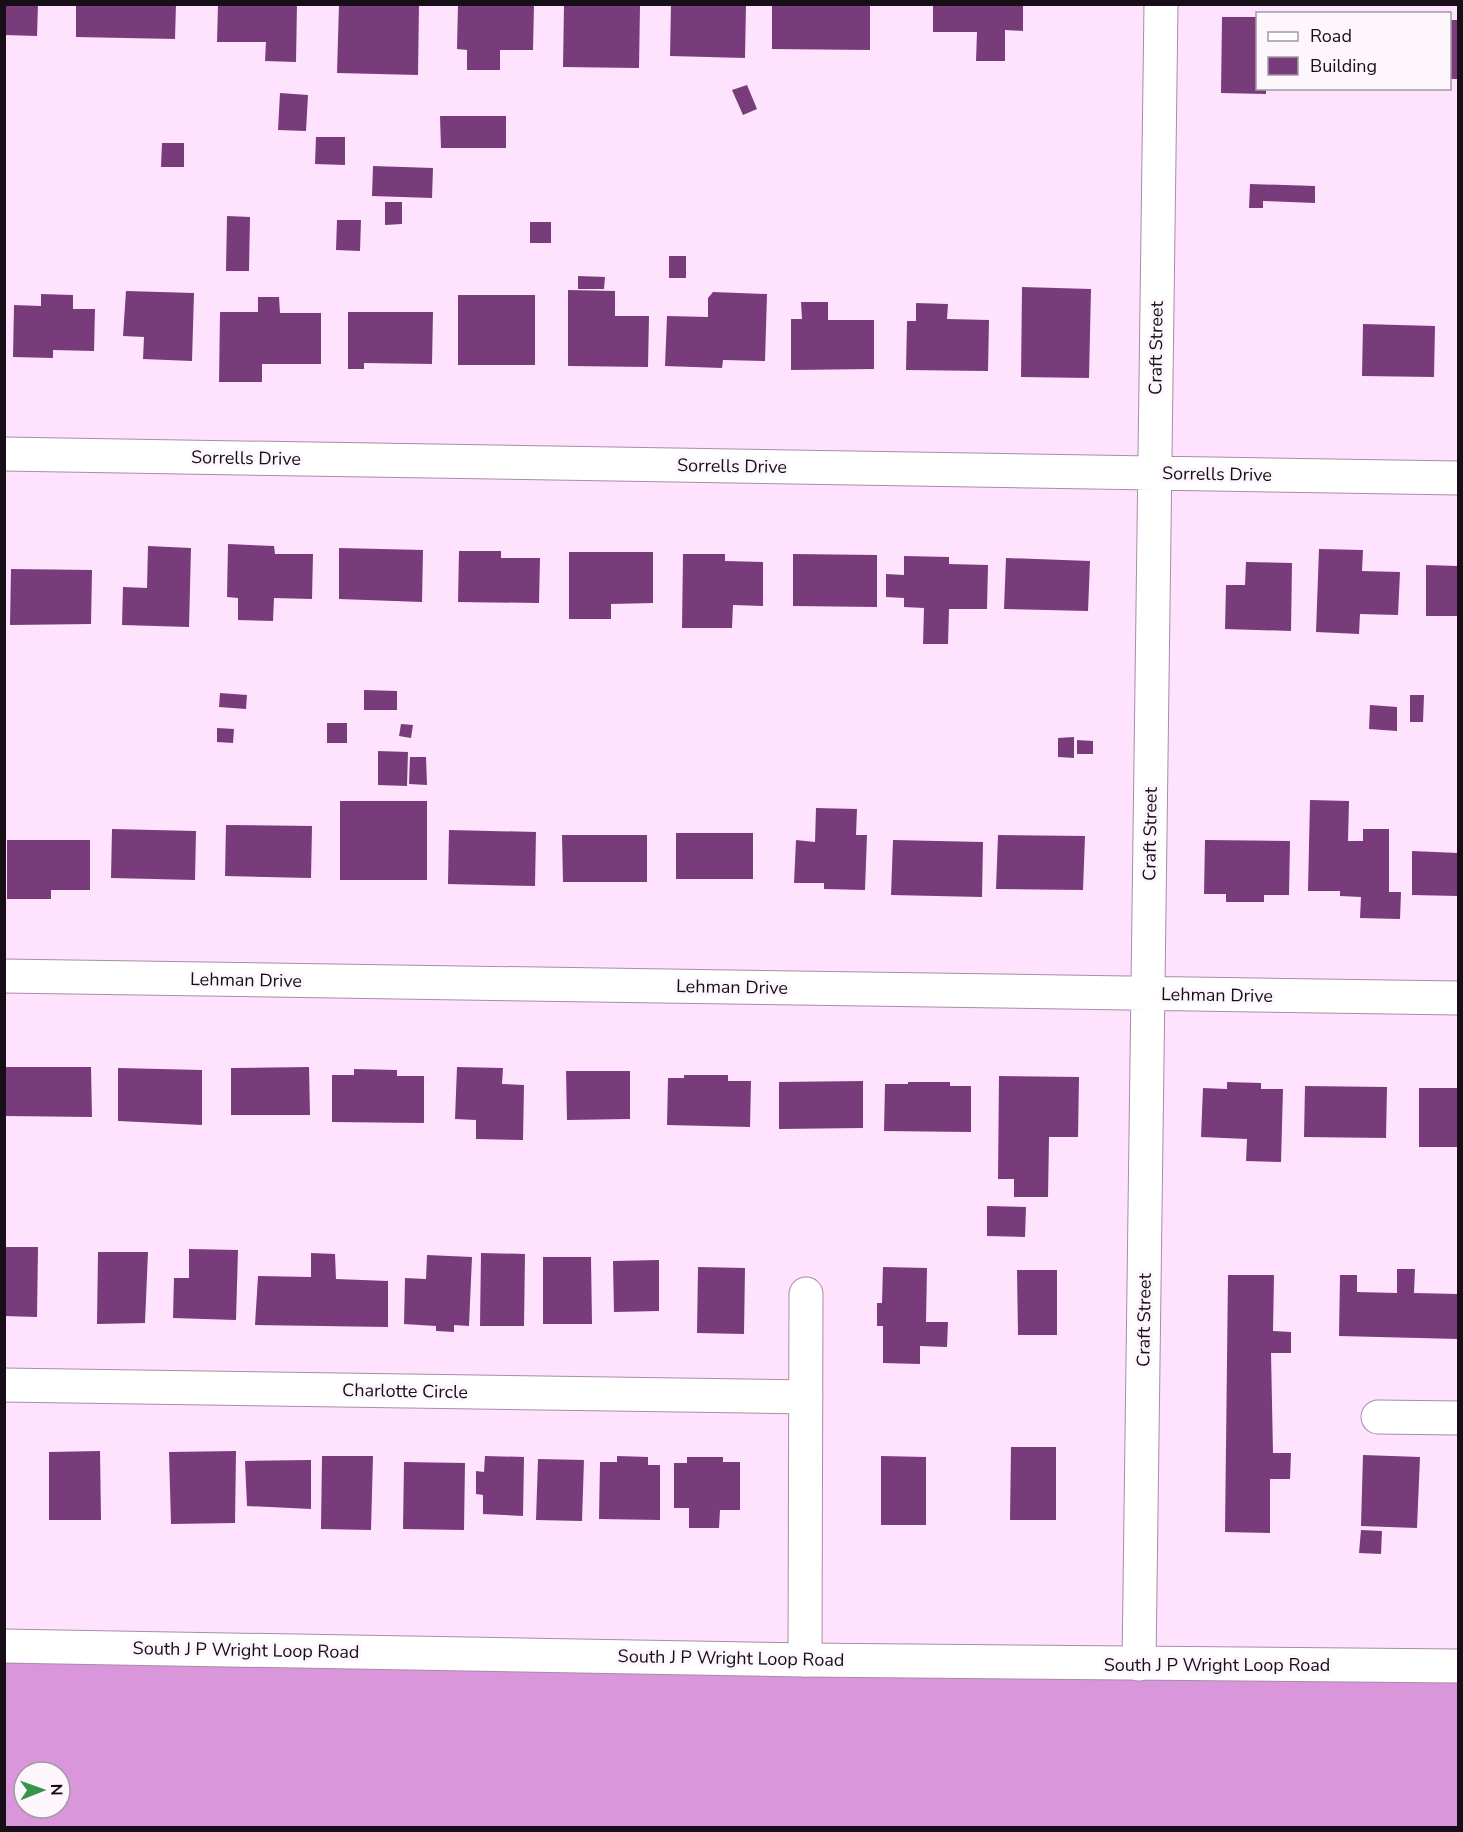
<svg xmlns="http://www.w3.org/2000/svg" width="1463" height="1832" font-family="'Nunito Sans',sans-serif">
<style>
.forest{fill:#da96da;fill-rule:evenodd}
.building{fill:#793c7b}
.lines{fill:none;stroke-linecap:round;stroke-linejoin:round}
.street-casing{stroke:#a78da7;stroke-width:35}
.secondary-casing{stroke:#a78da7;stroke-width:35}
.street{stroke:#fff;stroke-width:33}
.secondary{stroke:#fff;stroke-width:33}
.labels{text-anchor:middle;stroke-width:6;stroke-linejoin:round;paint-order:stroke}
.street-label{font-size:18px;fill:#180e18;stroke:#fdf7fd}
</style>
<rect width="100%" height="100%" fill="#fee2fe"/>
<path class="forest" d="M5 1644 1458 1663V1827L5 1828ZM24 1772H60V1808H24Z"/>
<path class="building" d="M4 4H38L37 36 4 35Z
M76 4H176L175 39 76 37Z
M218 4H297L296 62 265 61 266 42H217Z
M339 4H419L418 75 337 73Z
M458 4H534L533 50H500V70H467V50L457 49Z
M671 4H746L745 58 670 56Z
M772 4H870V50L772 49Z
M933 4H1023V31L1005 30V61H976L977 32H933Z
M564 5H640L639 68 563 67Z
M1222 17H1258V88H1266V94L1221 93Z
M1450 20H1458V79H1450Z
M747 85 757 109 743 115 732 90Z
M280 93 308 95 306 131 278 130Z
M440 116H506V148H441Z
M316 137H345V165L315 164Z
M162 143H184V167H161Z
M373 166 433 168 432 198 372 196Z
M1250 184 1315 186V203L1263 201V208H1249Z
M385 202H402V224L385 225Z
M227 216 250 217 249 271H226Z
M337 220H361L360 251 336 250Z
M530 222H551V243H530Z
M669 256H686V278H669Z
M578 276 605 277 604 289H578Z
M1022 287 1091 289 1089 378 1021 377Z
M568 290 615 291V316H649L648 367 568 366Z
M126 291 194 293 192 361 143 359 144 337 123 336Z
M713 292 767 294 765 361 723 360 722 368 665 366 667 316 708 317V298Z
M41 294 73 295V309H95L94 351 53 350V358L13 357 14 305 41 306Z
M458 295H535V365H458Z
M258 297H279L280 313H321V364H262V382H219L220 312H258Z
M801 302H828V320H874V369L791 370V319H802Z
M916 303 948 304 947 319 989 320 988 371 906 370 907 321H916Z
M348 312H433L432 364 364 363V369H348Z
M1363 324 1435 326 1434 377 1362 376Z
M228 544 274 546 275 554H313L312 599 274 598 273 621 238 620V598L227 597Z
M148 546 191 548 189 627 122 625 123 587 147 588Z
M339 548 423 550 422 602 339 599Z
M1319 549 1363 550 1362 571 1400 572 1398 615 1360 614 1359 634 1316 632Z
M459 551H501V558H540L539 603 458 602Z
M569 552H653V603L611 604V619H569Z
M683 554H725V561L763 562V606L733 605 732 628H682Z
M793 554 877 555V607L793 606Z
M904 556 949 557V564L988 565 987 609H949L948 644H923L924 608 904 607V598L886 597V574L904 575Z
M1006 558 1090 561 1088 611 1004 609Z
M1246 562 1292 563 1291 631 1225 629 1226 585H1245Z
M1426 565 1458 566V616H1426Z
M11 569 92 570 91 624 10 625Z
M364 690 397 691V710H364Z
M220 693 247 695 246 709 219 707Z
M1410 695H1424L1423 722H1410Z
M1370 705 1397 707V731L1369 729Z
M327 723H347V743H327Z
M401 724 413 725 411 738 399 736Z
M217 728 234 729 233 743 217 742Z
M1074 737V758L1058 757V738Z
M1077 740 1093 741V754H1077Z
M378 751 408 752 407 786 378 785Z
M410 757H426L427 785 409 784Z
M1310 800 1349 801 1348 841H1363V829H1389V892H1401L1400 919 1360 918 1361 897 1340 896V891H1308Z
M340 801H427V880H340Z
M816 808 857 809 856 835H867L865 890 824 889V883H794L796 840 815 842Z
M226 825 312 826 311 878 225 876Z
M112 829 196 831 195 880 111 878Z
M449 830 536 832 535 886 448 884Z
M676 833H753V879H676Z
M562 835H647V882H563Z
M998 835 1085 836 1083 890 996 889Z
M7 840H90V890H51V899H7Z
M893 840 983 842 982 897 891 895Z
M1205 840 1290 841 1289 895H1264V902H1226V894H1204Z
M1412 851 1458 853V896L1412 895Z
M5 1067H91L92 1117 6 1116Z
M309 1067 310 1115H231V1068Z
M457 1067 503 1068 502 1084 524 1085 523 1140 476 1139V1120L455 1119Z
M118 1068 202 1070V1125L118 1121Z
M354 1069 397 1070V1076H424V1123L332 1122V1075H354Z
M566 1071H630V1119L567 1120Z
M684 1075H728V1081H751L750 1127 667 1125 668 1078H684Z
M999 1076 1079 1077 1078 1137H1049L1048 1197H1014V1179H998Z
M863 1081V1128L779 1129V1082Z
M908 1082H950V1086H971V1132L884 1131 885 1084H908Z
M1227 1082 1261 1083V1089H1283L1281 1162 1246 1161 1247 1139 1201 1137 1203 1088 1227 1089Z
M1305 1086 1387 1087 1386 1138 1304 1137Z
M1419 1088H1458V1147H1419Z
M987 1206 1026 1207 1025 1237 987 1236Z
M4 1247H38L37 1317 4 1316Z
M189 1249 238 1250 236 1320 173 1318 174 1278H189Z
M98 1252H148L145 1323 97 1324Z
M311 1253 335 1254 336 1279 388 1281V1327L255 1325 258 1276 311 1277Z
M481 1253 525 1254 524 1326H480Z
M427 1255 472 1257 469 1326 454 1325V1332L436 1331V1326L404 1324 405 1278 426 1279Z
M543 1257H591L592 1324H543Z
M659 1260V1311L614 1312 613 1261Z
M698 1267 745 1268 744 1334 697 1333Z
M883 1267 927 1268 926 1322H948L947 1347 920 1346V1364L883 1363V1326H877V1303H882Z
M1397 1269H1415L1414 1293 1458 1294V1339L1339 1336 1340 1275H1357V1292L1397 1293Z
M1017 1270H1057V1335H1018Z
M1228 1275H1274L1273 1331 1291 1332V1353H1271L1273 1453H1291L1290 1479H1270V1533L1225 1532Z
M1011 1447H1056V1520H1010Z
M100 1451 101 1520H49V1452Z
M236 1451 235 1523 171 1524 169 1452Z
M1363 1455 1420 1457 1417 1528 1361 1526Z
M322 1456H373L371 1530 321 1529Z
M485 1456 524 1457 523 1516 483 1514V1495L476 1494V1471L484 1472Z
M617 1456 648 1457V1465H660V1520L599 1519 600 1462H617Z
M881 1456 926 1457V1525H881Z
M687 1457H723V1462H740V1510H720L719 1528H689V1508H674V1463H687Z
M538 1459 584 1460 582 1521 536 1520Z
M311 1460V1509L247 1506 245 1461Z
M404 1462 465 1463 464 1530 403 1529Z
M1361 1530 1382 1531 1381 1554 1359 1553Z"/>
<g class="lines">
<defs>
<path id="street" d="M4 454 1458 478
M4 976 1458 998
M4 1385 806 1397
M1378 1417 1458 1418
M805 1660 806 1294
M1139 1664 1161 4"/>
<path id="secondary" d="M4 1646 805 1660 1458 1666"/>
</defs>
<use href="#street" class="street-casing"/>
<use href="#secondary" class="secondary-casing"/>
<use href="#street" class="street"/>
<use href="#secondary" class="secondary"/>
</g>
<g class="labels">
<g class="street-label">
<text transform="translate(1156 348) rotate(-89)" y="6">Craft Street</text>
<text transform="translate(246 458) rotate(1)" y="6">Sorrells Drive</text>
<text transform="translate(732 466) rotate(1)" y="6">Sorrells Drive</text>
<text transform="translate(1217 474) rotate(1)" y="6">Sorrells Drive</text>
<text transform="translate(1150 834) rotate(-89)" y="6">Craft Street</text>
<text transform="translate(246 980) rotate(1)" y="6">Lehman Drive</text>
<text transform="translate(732 987) rotate(1)" y="6">Lehman Drive</text>
<text transform="translate(1217 995) rotate(1)" y="6">Lehman Drive</text>
<text transform="translate(1144 1320) rotate(-89)" y="6">Craft Street</text>
<text transform="translate(405 1391) rotate(1)" y="6">Charlotte Circle</text>
<text transform="translate(246 1650) rotate(1)" y="6">South J P Wright Loop Road</text>
<text transform="translate(731 1658) rotate(1)" y="6">South J P Wright Loop Road</text>
<text x="1217" y="1671">South J P Wright Loop Road</text>
</g>
</g>
<rect width="1463" height="1832" fill="none" stroke="#180e18" stroke-width="12"/>
<rect x="1256" y="12" width="195" height="78" fill="#fdf7fd" stroke="#a19aa1" stroke-width="1.5"/>
<rect x="1268" y="32" width="30" height="9" fill="#ffffff" stroke="#a19aa1" stroke-width="1.5"/>
<text x="1310" y="42" font-size="18" fill="#180e18">Road</text>
<rect x="1268" y="57" width="30" height="18" fill="#793c7b" stroke="#a19aa1" stroke-width="1.5"/>
<text x="1310" y="72" font-size="18" fill="#180e18">Building</text>
<g transform="translate(42 1790) rotate(89)"><circle r="28" fill="#fdf7fd" stroke="#a19aa1" stroke-width="1.5"/>
<path d="M0-4.5L10 22L0 15L-10 22Z" fill="#379547"/>
<text y="-9" font-size="16" font-weight="bold" text-anchor="middle" fill="#180e18">N</text>
</g>
</svg>
